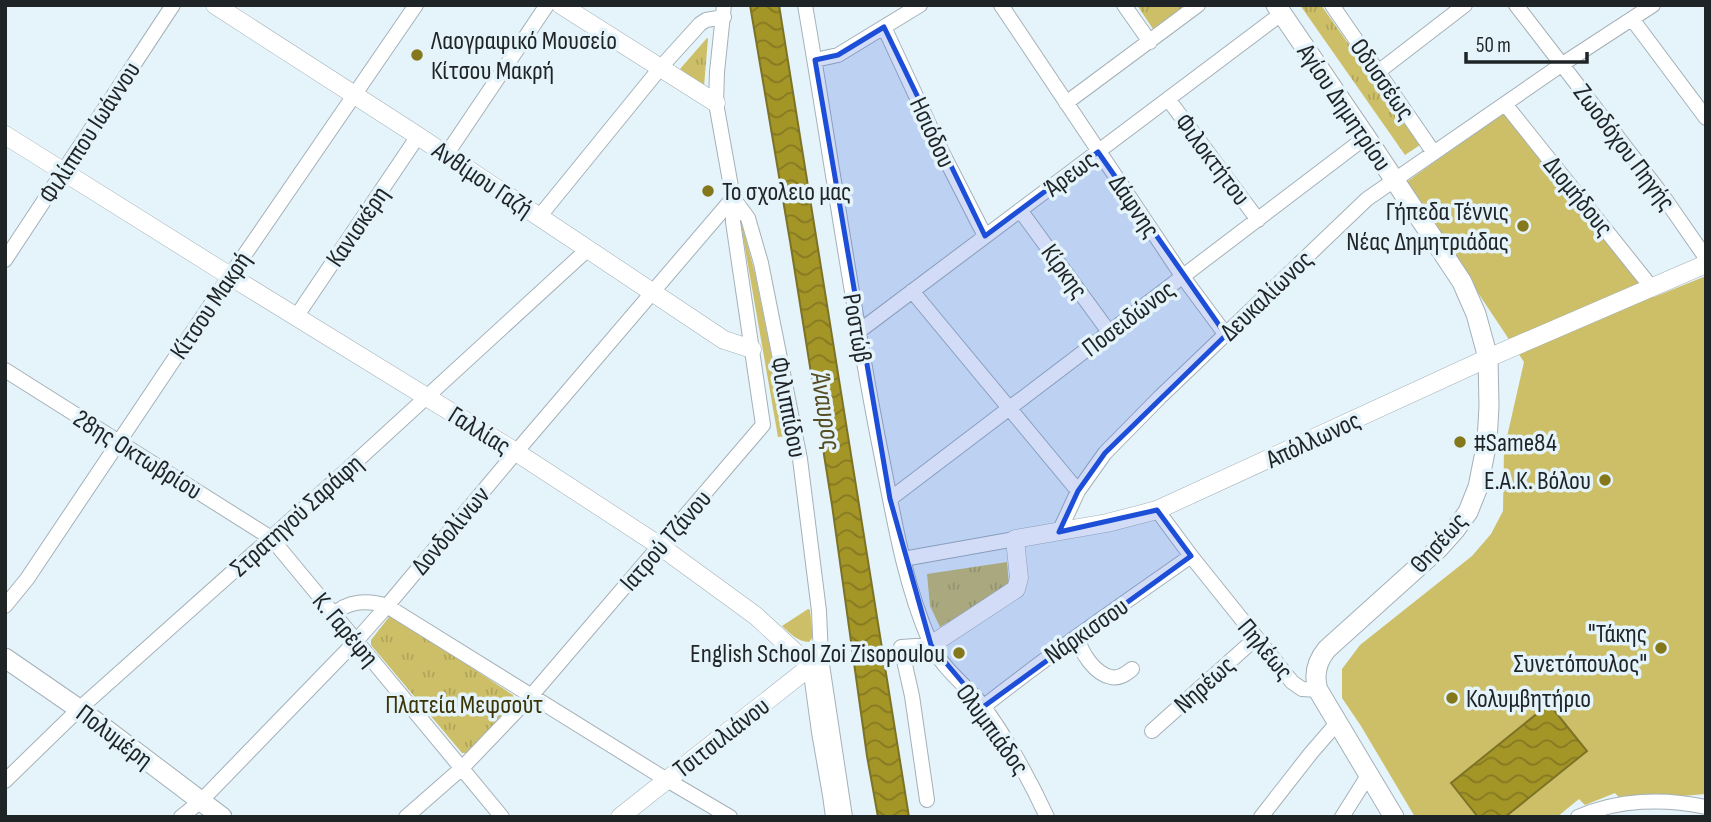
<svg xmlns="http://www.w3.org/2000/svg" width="1711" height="822" font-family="'Sofia Sans Condensed',sans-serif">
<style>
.green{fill:#cdbf68}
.park{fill:url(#park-tufts)}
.water{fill:url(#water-waves);stroke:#7c7327;stroke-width:2}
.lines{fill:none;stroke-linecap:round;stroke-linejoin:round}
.minor-casing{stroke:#a4b1b8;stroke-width:16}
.tertiary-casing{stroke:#a4b1b8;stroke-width:19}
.secondary-casing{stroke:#a4b1b8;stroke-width:21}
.minor{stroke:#fff;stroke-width:14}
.tertiary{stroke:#fff;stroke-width:18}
.secondary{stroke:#fff;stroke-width:19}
.marked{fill:#1d4ed8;fill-opacity:0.2;stroke:#1d4ed8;stroke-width:5;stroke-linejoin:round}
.poi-dot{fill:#85781c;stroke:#e5f3fa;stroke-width:2.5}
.labels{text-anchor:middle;stroke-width:7;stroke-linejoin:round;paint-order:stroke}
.poi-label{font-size:26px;fill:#1f2427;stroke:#e5f3fa;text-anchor:start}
.street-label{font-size:26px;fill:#1f2427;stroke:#e5f3fa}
.park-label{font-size:26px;fill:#3a3406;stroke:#e5f3fa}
.water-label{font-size:28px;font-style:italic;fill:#564f25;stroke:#e5f3fa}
</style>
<defs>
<pattern id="park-tufts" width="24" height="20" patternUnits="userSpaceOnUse" patternTransform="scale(1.75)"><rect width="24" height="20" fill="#cdbf68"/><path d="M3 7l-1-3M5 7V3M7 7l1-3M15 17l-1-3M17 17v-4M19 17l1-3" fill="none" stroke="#b0a45a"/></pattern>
<pattern id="water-waves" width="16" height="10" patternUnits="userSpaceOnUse" patternTransform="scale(1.75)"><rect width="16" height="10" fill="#a49527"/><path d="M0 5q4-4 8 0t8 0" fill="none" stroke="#857922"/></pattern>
</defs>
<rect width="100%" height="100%" fill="#e5f3fa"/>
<path class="green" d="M1506 111 1654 297 1706 276V794L1622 801 1615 793 1585 805 1579 799 1557 817H1415L1361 726 1342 698V669L1360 645 1472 556 1491 534 1503 511 1504 450 1524 362 1405 183Z
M741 225H742L755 273 788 436 778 437Z
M808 609 810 610 813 637 809 642C798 642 790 633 782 626Z"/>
<path class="park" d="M1137 5H1186L1153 29Z
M1300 5H1321L1420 145 1405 155Z
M707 38 708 39 704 86 680 69Z
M1007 562 1009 585 940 627 930 606 927 574Z
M394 616 513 695 514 702 467 753H462L371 645V640L389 617Z"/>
<path class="water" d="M750 5H779L909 817H878L867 756 832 505 790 241Z
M1549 704 1587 751 1505 817H1478L1451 783Z"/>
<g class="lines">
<defs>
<path id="minor" d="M724 5 717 72 716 103 733 198 748 218 761 263 800 459 819 611 821 658 845 817
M805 5C830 149 850 294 878 438 892 506 902 578 930 642 941 668 967 686 984 707 1009 742 1029 778 1047 817
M1001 5 1183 277 1226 335
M1124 5 1150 42
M1332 5 1434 153
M1516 5 1663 196 1706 258
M1632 19 1706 118
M884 27 942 152 985 236
M815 60 838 55 920 5
M1378 72 1465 5
M1168 99 1258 220
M1066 103 1198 5
M1505 104 1652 288
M446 155 547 5
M1020 210 1109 332
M539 217 661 67 700 24 706 20 724 17
M5 260 173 5
M912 291 1078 491
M296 317 418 136
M858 332 1281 14
M5 370 271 538 502 817
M890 499 1366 137
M1157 510 1191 556 1292 682 1302 689 1318 690
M1059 532 1078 491 1105 453 1160 397 1367 199 1561 65 1653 5
M903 559 1015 539
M5 606 27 579 230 276 416 5
M334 615C347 600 369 600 387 606L667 780 730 817
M1078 637C1080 652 1095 674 1111 677 1119 679 1126 674 1132 669
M810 666 819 732 830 795 833 817
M983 707C1050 654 1121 605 1191 556
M1152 731 1256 638
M5 781 79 709 348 469 588 249
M927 800 912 696 901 647 931 645
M181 817 201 801 356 641 387 606 516 452 733 198
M406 817 462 768 531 696 763 425 733 222V198
M1261 817 1311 753 1337 723
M1342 817 1369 774
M1578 817C1618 799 1664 798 1706 807"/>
<path id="tertiary" d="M215 5 418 136 724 340 752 349
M561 5 716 103
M5 135 230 276 516 452 660 546 756 616 810 666
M931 645 1016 589 1019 578 1015 539 1107 523 1157 510 1488 358 1706 264
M620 817 821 658"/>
<path id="secondary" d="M1276 5 1366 137 1462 282 1476 314 1488 358 1489 406 1487 442 1478 487 1468 512 1455 530 1438 549 1327 649C1317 661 1313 674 1318 690L1394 817
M5 658 79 709 222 817"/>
</defs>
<use href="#minor" class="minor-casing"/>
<use href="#tertiary" class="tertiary-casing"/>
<use href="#secondary" class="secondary-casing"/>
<use href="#minor" class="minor"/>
<use href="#tertiary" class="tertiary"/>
<use href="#secondary" class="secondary"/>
</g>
<path class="marked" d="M884 27 985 236 1098 152 1226 335 1105 453 1078 491 1059 532 1157 510 1191 556 983 707 931 645 890 499 815 60 838 55Z"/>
<g class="poi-dot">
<circle cx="417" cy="55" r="7"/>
<circle cx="708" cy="191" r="7"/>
<circle cx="1523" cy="226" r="7"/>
<circle cx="1460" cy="442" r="7"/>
<circle cx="1605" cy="480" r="7"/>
<circle cx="1661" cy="648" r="7"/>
<circle cx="959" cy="653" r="7"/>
<circle cx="1452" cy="698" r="7"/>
</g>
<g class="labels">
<g class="poi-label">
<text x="431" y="49">Λαογραφικό Μουσείο<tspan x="431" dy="30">Κίτσου Μακρή</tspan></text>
<text x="722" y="200">Το σχολειο μας</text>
<text x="1509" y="220" text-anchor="end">Γήπεδα Τέννις<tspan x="1509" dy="30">Νέας Δημητριάδας</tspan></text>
<text x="1474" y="451">#Same84</text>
<text x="1591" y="489" text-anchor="end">Ε.Α.Κ. Βόλου</text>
<text x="1647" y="642" text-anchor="end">"Τάκης<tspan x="1647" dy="30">Συνετόπουλος"</tspan></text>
<text x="945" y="662" text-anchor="end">English School Zoi Zisopoulou</text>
<text x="1466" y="707">Κολυμβητήριο</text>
</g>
<g class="street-label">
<text transform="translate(1383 79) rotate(55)" y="9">Οδυσσέως</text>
<text transform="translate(1345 107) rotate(56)" y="9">Αγίου Δημητρίου</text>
<text transform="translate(89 132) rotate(-57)" y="9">Φιλίππου Ιωάννου</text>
<text transform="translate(933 132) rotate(65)" y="9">Ησιόδου</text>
<text transform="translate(1625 147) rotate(53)" y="9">Ζωοδόχου Πηγής</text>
<text transform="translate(1213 159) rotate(53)" y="9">Φιλοκτήτου</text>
<text transform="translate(1070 173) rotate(-37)" y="9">Άρεως</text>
<text transform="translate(483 179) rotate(34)" y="9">Ανθίμου Γαζή</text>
<text transform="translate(1579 196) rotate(51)" y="9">Διομήδους</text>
<text transform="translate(1135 206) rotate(56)" y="9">Δάφνης</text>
<text transform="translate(357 226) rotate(-56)" y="9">Κανισκέρη</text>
<text transform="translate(1065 271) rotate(54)" y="9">Κίρκης</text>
<text transform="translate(1266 295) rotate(-44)" y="9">Δευκαλίωνος</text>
<text transform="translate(210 305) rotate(-56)" y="9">Κίτσου Μακρή</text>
<text transform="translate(1128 318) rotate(-37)" y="9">Ποσειδώνος</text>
<text transform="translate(858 328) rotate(80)" y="9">Ροστώβ</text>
<text transform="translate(789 407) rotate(79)" y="9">Φιλιππίδου</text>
<text transform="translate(480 430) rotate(32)" y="9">Γαλλίας</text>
<text transform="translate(1313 439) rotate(-25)" y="9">Απόλλωνος</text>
<text transform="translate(138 454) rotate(32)" y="9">28ης Οκτωβρίου</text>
<text transform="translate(296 515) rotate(-42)" y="9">Στρατηγού Σαράφη</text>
<text transform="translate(450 530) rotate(-50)" y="9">Δονδολίνων</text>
<text transform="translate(665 540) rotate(-49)" y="9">Ιατρού Τζάνου</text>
<text transform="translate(1438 542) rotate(-48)" y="9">Θησέως</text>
<text transform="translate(346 629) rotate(50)" y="9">Κ. Γαρέφη</text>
<text transform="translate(1086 630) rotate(-35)" y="9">Νάρκισσου</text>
<text transform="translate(1266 649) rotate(50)" y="9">Πηλέως</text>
<text transform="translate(1204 684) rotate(-42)" y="9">Νηρέως</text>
<text transform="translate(993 729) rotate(54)" y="9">Ολυμπιάδος</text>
<text transform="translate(115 736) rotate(37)" y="9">Πολυμέρη</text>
<text transform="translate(721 737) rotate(-38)" y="9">Τσιτσιλιάνου</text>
</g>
<g class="park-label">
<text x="464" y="713">Πλατεία Μεφσούτ</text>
</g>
<g class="water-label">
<text transform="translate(827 411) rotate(81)" y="10">Άναυρος</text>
</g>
</g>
<rect width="1711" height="822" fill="none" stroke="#1f2427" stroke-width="14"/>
<path d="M1466 52v10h121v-10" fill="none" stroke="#1f2427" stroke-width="3.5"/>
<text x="1476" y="52" font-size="21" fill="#1f2427" stroke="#e5f3fa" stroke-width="5" paint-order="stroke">50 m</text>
</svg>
